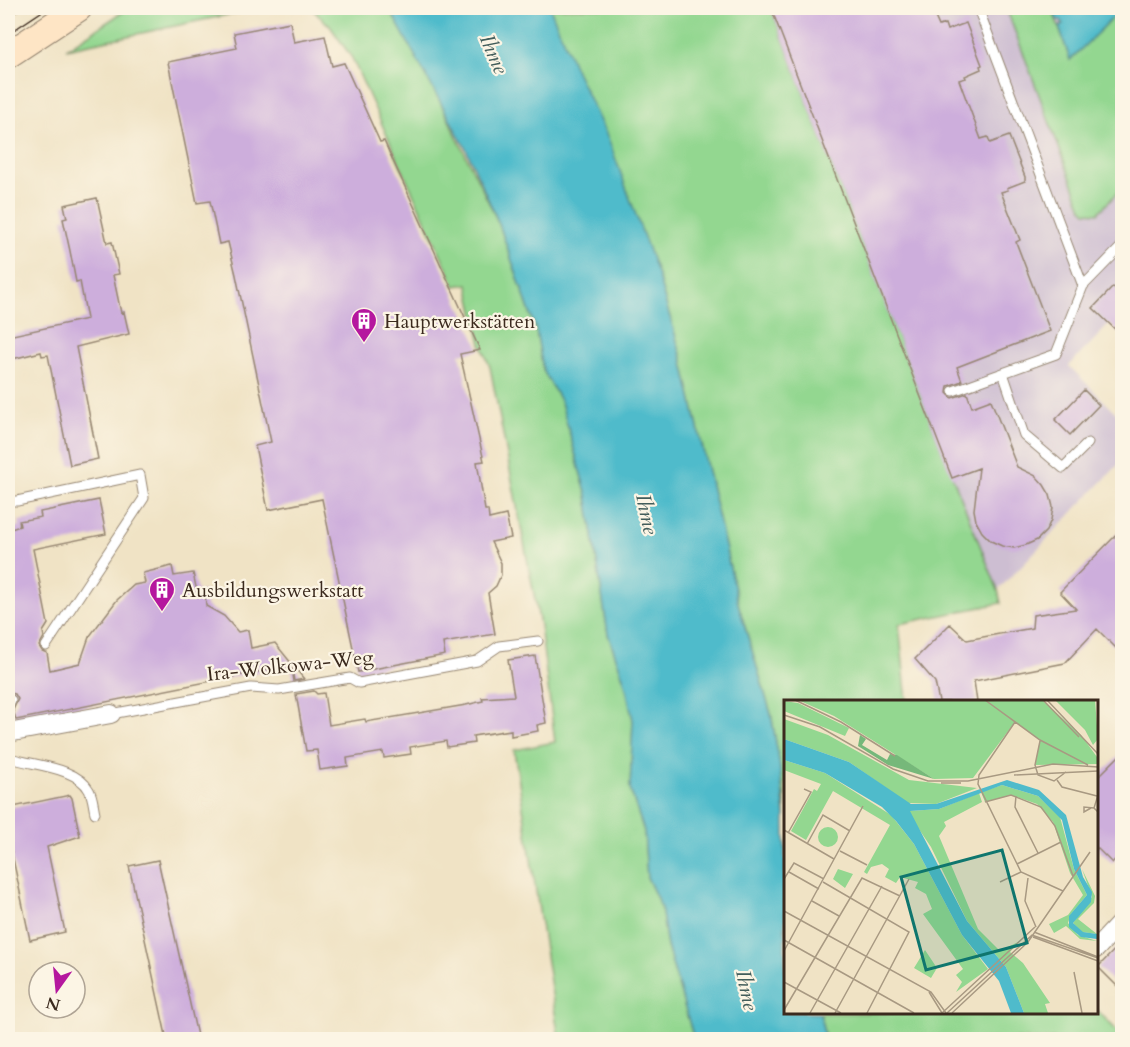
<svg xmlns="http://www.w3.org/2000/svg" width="1130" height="1047" font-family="Cardo,serif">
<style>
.industrial{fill:#cdbed2}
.green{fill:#93d790;stroke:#678057;stroke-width:1.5}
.water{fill:#4fbbcb;stroke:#457274;stroke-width:1.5}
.building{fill:#cdaedc}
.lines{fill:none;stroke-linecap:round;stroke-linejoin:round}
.lane-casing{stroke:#968672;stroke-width:11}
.street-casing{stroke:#968672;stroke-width:20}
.secondary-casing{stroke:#968672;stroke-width:28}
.lane{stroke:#fff;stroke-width:9}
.street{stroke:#fff;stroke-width:18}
.secondary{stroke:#fee5c5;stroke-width:26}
.tram{stroke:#3b2a1e;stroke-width:1.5}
.labels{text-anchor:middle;stroke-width:4.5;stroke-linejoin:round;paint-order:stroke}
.poi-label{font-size:20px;fill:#3b2a1e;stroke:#fcf5e5;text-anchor:start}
.street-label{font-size:20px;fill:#3b2a1e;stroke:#fcf5e5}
.water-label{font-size:21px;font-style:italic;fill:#425d5b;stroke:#fcf5e5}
.inset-road{fill:none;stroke:#a89982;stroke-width:1.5}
.view{fill:#0f766e;fill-opacity:0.15;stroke:#0f766e;stroke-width:3}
.inset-edge{fill:none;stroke:#3b2a1e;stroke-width:3}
</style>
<rect width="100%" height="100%" fill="#fcf5e5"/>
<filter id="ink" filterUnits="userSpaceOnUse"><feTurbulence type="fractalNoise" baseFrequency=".0167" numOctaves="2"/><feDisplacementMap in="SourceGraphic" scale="12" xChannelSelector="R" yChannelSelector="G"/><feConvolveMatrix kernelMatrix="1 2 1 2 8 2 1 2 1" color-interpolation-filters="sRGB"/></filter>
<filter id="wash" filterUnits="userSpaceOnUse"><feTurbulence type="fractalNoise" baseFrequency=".008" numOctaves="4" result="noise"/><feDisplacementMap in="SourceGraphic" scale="24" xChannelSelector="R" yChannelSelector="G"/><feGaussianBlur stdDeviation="1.35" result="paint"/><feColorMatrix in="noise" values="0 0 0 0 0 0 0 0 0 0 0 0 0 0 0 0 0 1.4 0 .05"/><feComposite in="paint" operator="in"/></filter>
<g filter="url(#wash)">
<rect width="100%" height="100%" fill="#f0e3c5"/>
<path class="industrial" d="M771 8H1122V311L1069 366 1122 419V461L998 590 941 448Z"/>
<path class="green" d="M129 8H260L66 49Z
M311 8H389L432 85 499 224 536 330 543 370 561 402 587 496 608 634 625 683 633 720 630 789 644 831 647 877 661 907 667 946 694 1039H559L514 750 555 742 540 625 490 367 481 344 468 284 455 286 352 58 330 26Z
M549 8H771L941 448 998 590 1001 603 899 624 907 702H785V816L779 760 771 714 739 607 682 358 657 273Z
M1006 8H1052L1070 59 1122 9V188L1098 213 1086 212 1082 208Z
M1096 1009 1122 1036V1039H825L820 1013 1096 1012Z"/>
<path class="water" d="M389 8H550L576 71 608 138 657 273 682 358 739 607 771 714 779 760 785 816V1012L820 1013 825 1039H694L667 946 661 907 647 877 644 831 630 789 633 720 625 683 608 634 587 496 561 402 543 370 536 330 499 224 466 149Z
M1052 8H1122V9L1070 60 1059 27 1063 25 1061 20H1057Z"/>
<g id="blocks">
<path class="building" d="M771 8H931L939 26 945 24 947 30 966 23 982 65 980 66 981 69 965 76 966 78 959 80 981 139 988 137 990 143 1009 136 1025 177V181L1007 188 1008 190 1001 192 1020 240 1016 242 1050 331 957 367 962 381 948 386 947 393 952 398 967 393 972 407 991 400 1017 467 1036 476 1044 485 1050 495 1053 507 1051 520 1046 531 1037 540 1026 545 1014 548 1002 546 991 541 982 532 976 521 974 510 979 468 952 478Z
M290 22 294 42 325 36 332 66 344 63 380 142 384 141 480 350 460 354 484 461 477 462 485 510H488L489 519 506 515 511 538 491 542 501 563V575L496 586 488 593 495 634 443 643 445 655 358 672 322 499 268 510 255 446 271 442 236 275 228 242 219 244 210 201 197 203 168 62 237 48 234 33Z
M97 198 107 243 112 242 119 274 113 275 121 313 124 312 129 334 76 347 98 459 70 465 48 355 42 356 41 352 8 360V336L87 319 80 281 76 282 70 251 63 219 67 218 64 205Z
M1113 287 1122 296V336L1093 308Z
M1084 390 1099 405 1070 435 1055 420Z
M99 500 106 534 33 549 48 624 43 632 44 637 39 646 42 651 47 653 50 670 80 663 89 637 117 600 134 585 145 583 143 573 172 566 174 576 193 573 197 592 205 591 206 606 224 616 238 632 248 630 251 648 275 643 304 679 294 681 292 669 274 672 272 669 16 720 13 710 18 699 15 694 10 693 8 681V530L20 526 19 521 41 517 40 512Z
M1122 529V654L1097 629 1065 663 974 681 977 702H939L935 682 915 659 950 624 967 640 1032 628 1033 615 1076 609 1060 592Z
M535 656 546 723 537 725 538 731 511 736V730L473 736 474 743 447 747 446 741 410 747 411 754 384 758 383 752 347 758 348 766 320 770 317 750 306 751 296 694 314 691 317 694 324 693 329 725 365 719 366 722 466 705 483 701 482 698 514 696 508 660Z
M1122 753V852L1112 863 1095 846V780Z
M70 795 72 798 80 836 47 847 65 932 30 940 11 849H8V808Z
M158 860 198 1040H167L129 866Z
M1122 942V991L1098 967Z"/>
</g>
</g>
<g filter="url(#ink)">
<use href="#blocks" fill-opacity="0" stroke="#968672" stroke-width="1.5"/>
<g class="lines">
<defs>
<path id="lane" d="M978 8 1083 286 1122 246
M1003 373 1024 435 1063 468 1088 443
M953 391 1056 354 1083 286
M8 501H17L140 475 144 498 46 646
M8 706 11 700
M111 714 251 688 279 690 350 678 359 683 477 661 499 646 538 641
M8 757C31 766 76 766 89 790 93 797 93 805 95 813"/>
<path id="street" d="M8 733 111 714
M1096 949 1122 921"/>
<path id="secondary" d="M8 55 79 8"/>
</defs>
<use href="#lane" class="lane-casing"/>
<use href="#street" class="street-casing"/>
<use href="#secondary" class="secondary-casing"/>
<use href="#lane" class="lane"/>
<use href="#street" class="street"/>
<use href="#secondary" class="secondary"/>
<path class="tram" d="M8 17 21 8
M8 34 47 8"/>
</g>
</g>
<defs>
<symbol id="building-pin" viewBox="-11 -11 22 30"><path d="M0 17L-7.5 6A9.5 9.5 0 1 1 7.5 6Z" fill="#b5179e" stroke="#fcf5e5"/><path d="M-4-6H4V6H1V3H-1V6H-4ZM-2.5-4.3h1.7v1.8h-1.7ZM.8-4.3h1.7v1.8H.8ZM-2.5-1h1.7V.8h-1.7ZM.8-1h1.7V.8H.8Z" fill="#fff"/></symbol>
</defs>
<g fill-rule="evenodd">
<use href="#building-pin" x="349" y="306" width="30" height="40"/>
<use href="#building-pin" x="147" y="575" width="30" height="40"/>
</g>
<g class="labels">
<g class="poi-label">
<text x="384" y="328">Hauptwerkstätten</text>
<text x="182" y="597">Ausbildungswerkstatt</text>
</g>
<g class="street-label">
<text transform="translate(290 665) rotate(-6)" y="7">Ira-Wolkowa-Weg</text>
</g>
<g class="water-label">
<text transform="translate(494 54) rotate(67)" y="7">Ihme</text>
<text transform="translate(647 514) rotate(78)" y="7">Ihme</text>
<text transform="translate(747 990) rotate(78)" y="7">Ihme</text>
</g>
</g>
<g transform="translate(784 700)">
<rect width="314" height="314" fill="#f0e3c5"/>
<path d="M14 0H258L297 35 313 57V64L251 65 256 40 231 22 189 78 150 79 50 16ZM271 0H311L314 39 309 45 301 30ZM0 1 14 3 65 28 61 36 0 11ZM0 19 44 35 125 80 193 88 152 104 124 103 65 62 0 39ZM0 60 41 73 107 115 130 144 178 235 204 269 172 292 178 282 172 275 179 269 139 214 148 209 142 194 131 188 134 182 116 177 112 183 101 177 105 169 98 164 87 167 83 174 80 172 106 125 49 91 22 140 7 131 30 89 33 91 37 84 0 70ZM218 85 254 96 276 117 290 169 303 195 287 214 284 223 294 235 313 241 296 239 282 226 270 233 265 224 284 215 299 195 286 173 269 122 253 104 227 95 201 102 197 92ZM195 93 198 102 160 122 162 126 155 136 194 229 216 251 236 241 226 252 239 263 266 303 261 304 264 313H240L222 267 183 221 147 147 126 116V111L155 109ZM34 137a10 10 0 1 1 20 0a10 10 0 1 1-20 0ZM54 169 69 174 61 188 49 179ZM298 169 311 196 310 203 294 219 313 234 298 232 289 223 308 197ZM141 250 153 268 147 278 130 268Z" fill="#93d790"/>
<path d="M76 35 82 39 78 45 103 60 106 54 113 55 150 79 104 65 74 46Z" fill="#76b87a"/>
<path d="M0 39 65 62 127 104H152L223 80 255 90 282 115 299 177 308 192 307 202 289 223 299 232 313 234V239L297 237 285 227V216L303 195 290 169 278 120 254 96 218 85 155 109 126 111 183 221 222 267 240 313H227L215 281 178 235 130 144 112 121 98 107 41 73 0 60Z" fill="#4fbbcb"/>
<path class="inset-road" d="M11 0 57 22 111 56M201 0 256 40 304 65M259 0 295 37M263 0 314 54M0 15 36 27 109 69 144 81H184L269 64 314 67M231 22 195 75 194 84 237 172 279 191M256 41 251 65 254 75 270 81 282 72M230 75 314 71M273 80 278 87 313 96M157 83H177M314 95 310 108 314 112M232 96 231 107 254 153M201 102 227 95 257 107 271 126 289 176M307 108 300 112V107L310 108M0 130 50 159M4 133 27 92 20 89M23 144 39 115 66 131M56 151 83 165M233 164 277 142M5 172 35 189M244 178 241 201 252 227M0 179 10 163 40 179M39 182 125 232 83 313M216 182 237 172M28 201 55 216M0 211 147 292 162 313M250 232 314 257M249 237 314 261M0 240 130 313M0 251 79 106M290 272 298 313M0 282 57 313M145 292 158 313M0 310 78 178 116 196M26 313 98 186M51 313 125 179M158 313 251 227M163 313 248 235 314 258M168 313 244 242 306 152"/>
<path class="view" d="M218 150 243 243 142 270 117 177Z"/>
<rect width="314" height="314" class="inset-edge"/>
</g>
<rect width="1130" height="1047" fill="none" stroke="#fcf5e5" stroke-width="30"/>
<g transform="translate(57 990) rotate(195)"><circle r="28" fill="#fcf5e5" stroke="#afa495" stroke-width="1.5"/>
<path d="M0-4.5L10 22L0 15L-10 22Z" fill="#b5179e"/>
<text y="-9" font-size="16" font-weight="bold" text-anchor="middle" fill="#3b2a1e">N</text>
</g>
</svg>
